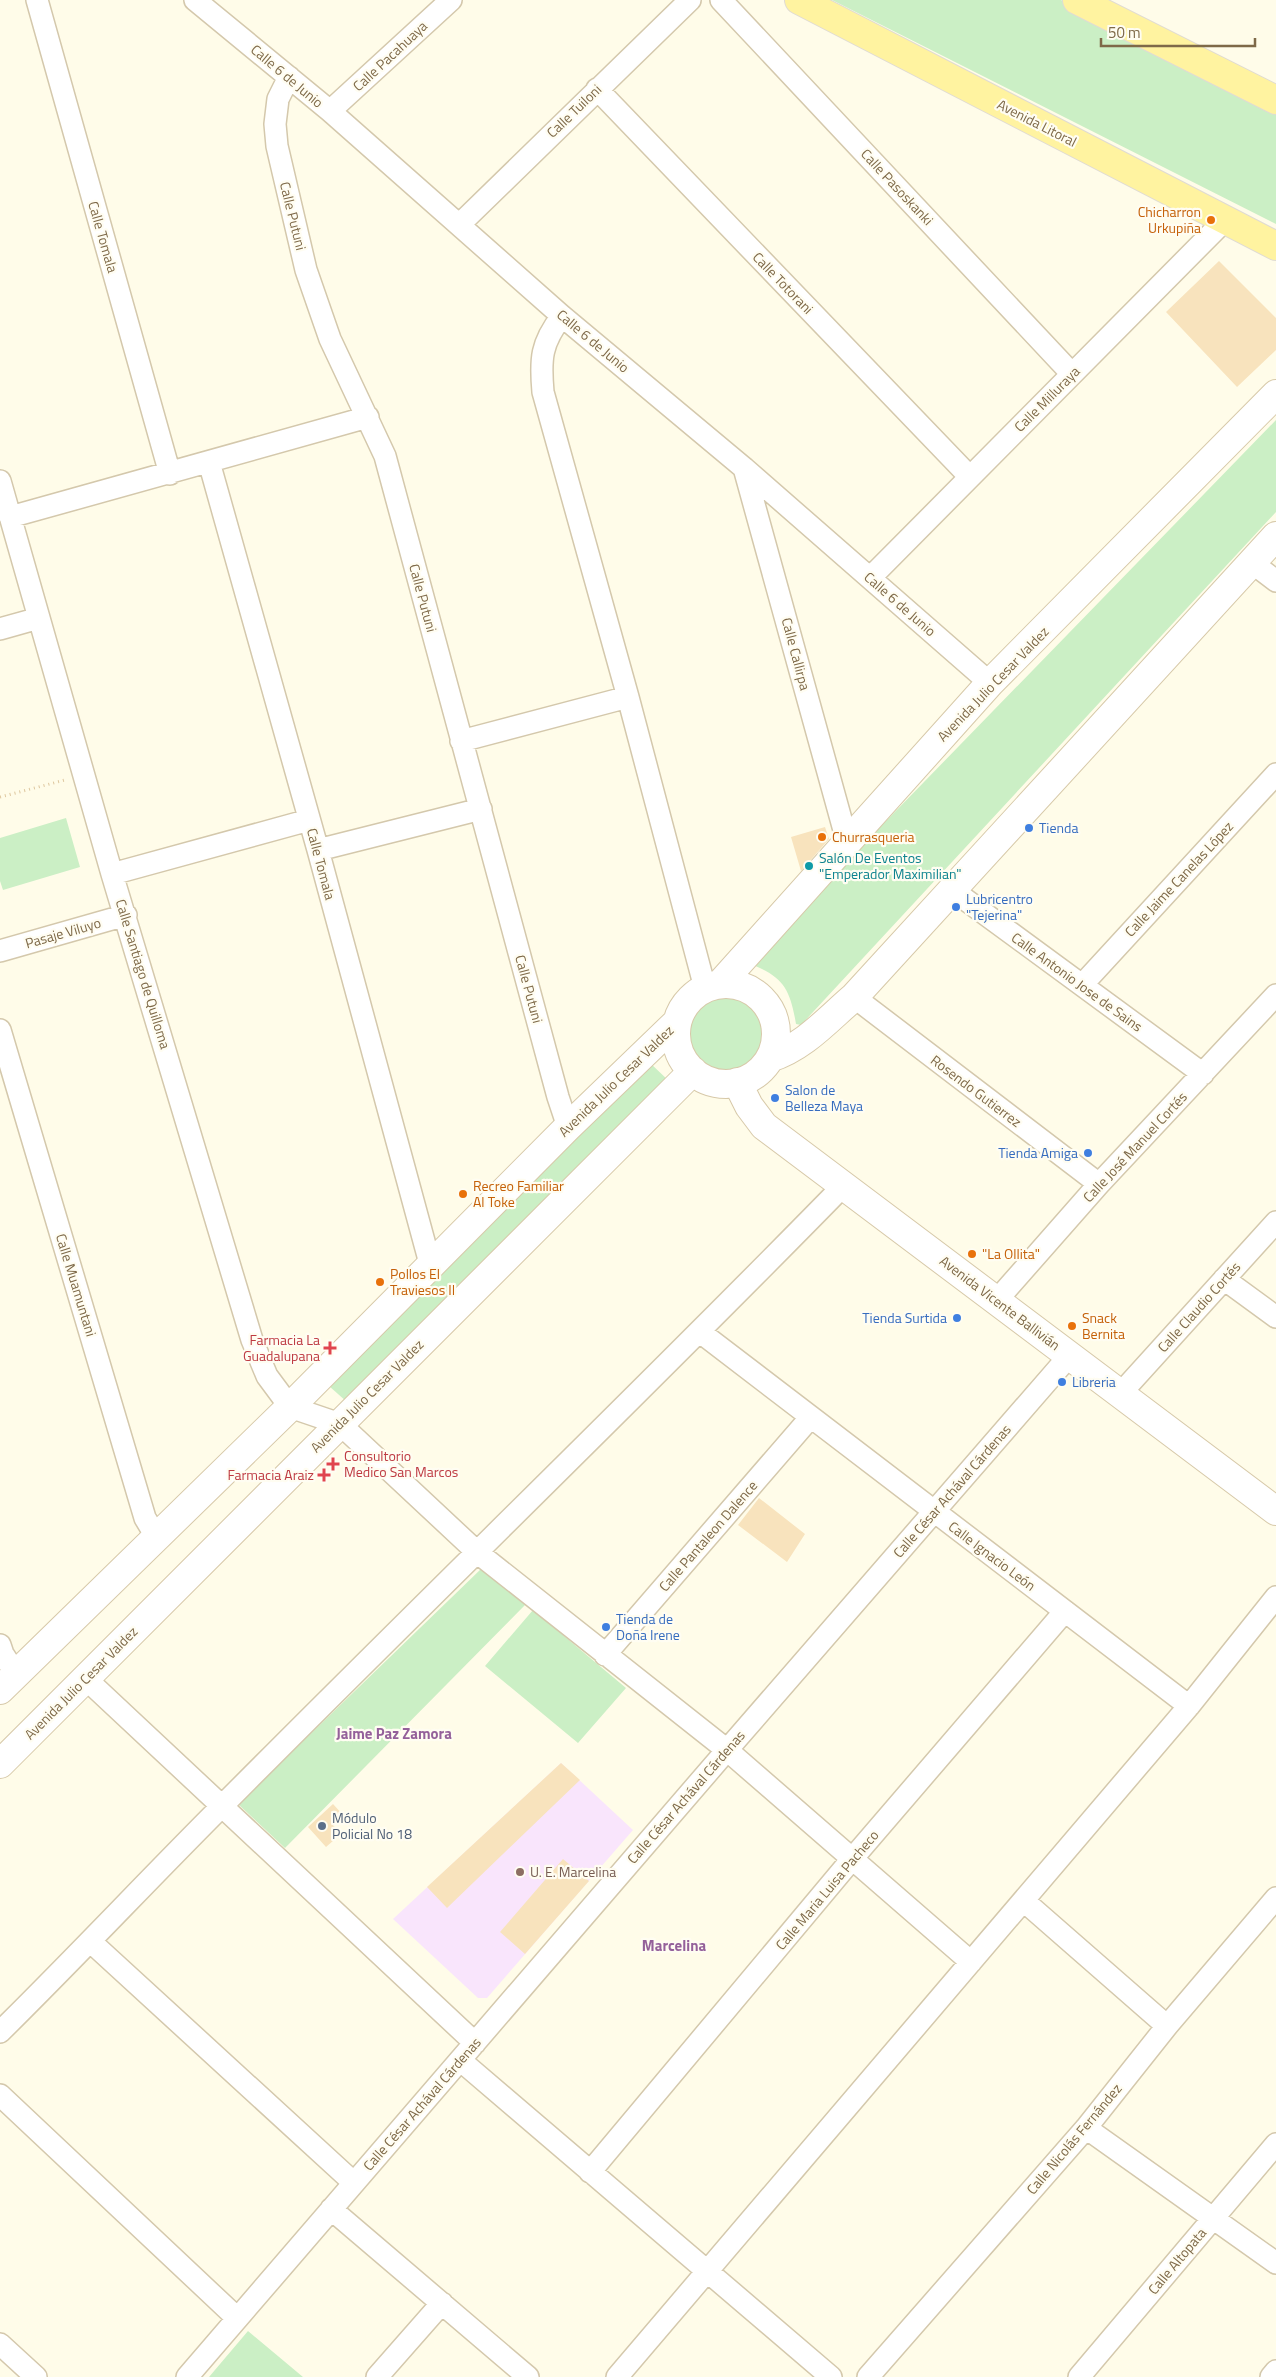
<svg xmlns="http://www.w3.org/2000/svg" width="1276" height="2377" font-family="'Titillium Web',sans-serif">
<style>
.education{fill:#f9e5fc}
.green{fill:#cbefc5}
.building{fill:#f8e3bd}
.lines{fill:none;stroke-linecap:round;stroke-linejoin:round}
.street-casing{stroke:#d4c8ac;stroke-width:24}
.secondary-casing{stroke:#d7c9a9;stroke-width:30}
.primary-casing{stroke:#e0dbd3;stroke-width:30}
.path{stroke:#dec79f;stroke-width:3;stroke-dasharray:1 4;stroke-linecap:butt}
.street{stroke:#fff;stroke-width:21}
.secondary{stroke:#fff;stroke-width:28}
.primary{stroke:#fff3a0;stroke-width:28}
.food-dot{fill:#e8710a;stroke:#fffdf2;stroke-width:2}
.shop-dot{fill:#3f7fe0;stroke:#fffdf2;stroke-width:2}
.culture-dot{fill:#0f9aa8;stroke:#fffdf2;stroke-width:2}
.health-dot{fill:#e0444e;stroke:#fffdf2;stroke-width:2}
.service-dot{fill:#5c6f8a;stroke:#fffdf2;stroke-width:2}
.education-dot{fill:#8d6e63;stroke:#fffdf2;stroke-width:2}
.labels{text-anchor:middle;stroke-width:4.5;stroke-linejoin:round;paint-order:stroke}
.street-label{font-size:14px;fill:#7e6948;stroke:#fffdf2}
.food-label{font-size:14px;fill:#c56008;stroke:#fffdf2;text-anchor:start}
.shop-label{font-size:14px;fill:#366cbe;stroke:#fffdf2;text-anchor:start}
.culture-label{font-size:14px;fill:#0d838f;stroke:#fffdf2;text-anchor:start}
.health-label{font-size:14px;fill:#be3a42;stroke:#fffdf2;text-anchor:end}
.service-label{font-size:14px;fill:#4e5e75;stroke:#fffdf2;text-anchor:start}
.education-label{font-size:14px;fill:#785e54;stroke:#fffdf2;text-anchor:start}
.neighbourhood-label{font-size:15px;font-weight:bold;fill:#94609a;stroke:#fffdf2}
</style>
<rect width="100%" height="100%" fill="#fffce9"/>
<path class="education" d="M561 1763 633 1830 487 1998H478L393 1919Z"/>
<path class="green" d="M832 0H1061L1276 110V224Z
M1276 420V512L801 1025 796 1024C790 988 783 976 748 963Z
M66 818 80 867 3 890 0 881V838Z
M688 1033a38 38 0 1 1 76 0a38 38 0 1 1-76 0Z
M649 1062 670 1082 347 1402 329 1386Z
M481 1569 525 1605 285 1848 238 1804Z
M533 1610 626 1688 578 1743 485 1666Z
M248 2331 303 2377H209Z"/>
<path class="building" d="M1219 261 1276 318V350L1237 387 1166 312Z
M825 827 829 839 801 871 791 837Z
M759 1498 805 1534 787 1562 738 1525Z
M561 1763 580 1780 447 1908 427 1887Z
M333 1804 344 1816 333 1825 341 1834 326 1847 308 1827Z
M563 1859 589 1881 525 1954 500 1932Z"/>
<g class="lines">
<defs>
<path id="street" d="M37 0 170 474
M195 0 330 111 562 316 744 468 990 683
M721 0 1072 374
M289 77 278 99 275 124 277 146 306 270 330 339 385 456 558 1097 568 1127
M597 89 970 477
M330 111 451 0
M460 224 690 0
M562 316C541 343 540 359 543 392L628 697 705 988
M209 462 318 850 431 1267
M744 468 847 841
M0 481 112 874 252 1340 267 1376 290 1407 340 1424 478 1553 727 1750 971 1962
M10 517 368 417
M1251 562 1276 581
M870 578 1225 220
M0 629 39 618
M461 741 628 697
M318 850 481 809
M112 874 309 820
M951 889 1203 1074
M0 951 126 915
M1082 985 1276 774
M854 997 1099 1184
M0 1030 145 1518 157 1538
M1224 1279 1276 1317
M997 1300 1099 1184 1276 995
M700 1332 1189 1706
M1121 1393 1276 1222
M0 1645 3 1654 16 1674
M605 1655 810 1418
M85 1678 475 2043
M1024 1901 1167 2026
M91 1942 354 2183
M0 2032C76 1957 148 1880 223 1805 429 1597 639 1395 843 1186
M460 2060 831 2377
M0 2095 237 2318
M1086 2128 1276 2263
M590 2172 852 1859 1065 1611
M331 2209 528 2377
M0 2344 36 2377
M187 2377 727 1750 1070 1355
M377 2377 442 2303
M617 2377 1189 1706 1276 1597
M868 2377 1086 2128 1167 2026 1276 1898
M1079 2377 1276 2144
M1271 2377 1276 2371"/>
<path id="secondary" d="M720 984 990 683 1276 394
M676 1034a50 50 0 1 1 100 0a50 50 0 1 1-100 0Z
M770 1058C804 1047 827 1020 854 997L1276 536
M737 1082 749 1106 764 1126 1276 1511
M0 1690 290 1407 568 1127 677 1022
M0 1764 693 1071"/>
<path id="primary" d="M799 0 1276 246
M1077 0 1276 100"/>
</defs>
<use href="#street" class="street-casing"/>
<use href="#secondary" class="secondary-casing"/>
<use href="#primary" class="primary-casing"/>
<path class="path" d="M0 797 65 780"/>
<use href="#street" class="street"/>
<use href="#secondary" class="secondary"/>
<use href="#primary" class="primary"/>
</g>
<g class="food-dot">
<circle cx="1211" cy="220" r="5"/>
<circle cx="822" cy="837" r="5"/>
<circle cx="463" cy="1194" r="5"/>
<circle cx="972" cy="1254" r="5"/>
<circle cx="380" cy="1282" r="5"/>
<circle cx="1072" cy="1326" r="5"/>
</g>
<g class="shop-dot">
<circle cx="1029" cy="828" r="5"/>
<circle cx="956" cy="907" r="5"/>
<circle cx="775" cy="1098" r="5"/>
<circle cx="1088" cy="1153" r="5"/>
<circle cx="957" cy="1318" r="5"/>
<circle cx="1062" cy="1382" r="5"/>
<circle cx="606" cy="1627" r="5"/>
</g>
<circle class="culture-dot" cx="809" cy="866" r="5"/>
<g class="health-dot">
<path d="M327.5 1340.5h5v5h5v5h-5v5h-5v-5h-5v-5h5z"/>
<path d="M330.5 1456.5h5v5h5v5h-5v5h-5v-5h-5v-5h5z"/>
<path d="M321.5 1467.5h5v5h5v5h-5v5h-5v-5h-5v-5h5z"/>
</g>
<circle class="service-dot" cx="322" cy="1826" r="5"/>
<circle class="education-dot" cx="520" cy="1872" r="5"/>
<g class="labels">
<g class="street-label">
<text transform="translate(390 56) rotate(-43)" y="5">Calle Pacahuaya</text>
<text transform="translate(287 76) rotate(40)" y="5">Calle 6 de Junio</text>
<text transform="translate(574 111) rotate(-44)" y="5">Calle Tuiloni</text>
<text transform="translate(1037 123) rotate(27)" y="5">Avenida Litoral</text>
<text transform="translate(897 187) rotate(47)" y="5">Calle Pasoskanki</text>
<text transform="translate(293 216) rotate(76)" y="5">Calle Putuni</text>
<text transform="translate(103 237) rotate(74)" y="5">Calle Tomala</text>
<text transform="translate(783 283) rotate(46)" y="5">Calle Totorani</text>
<text transform="translate(593 341) rotate(40)" y="5">Calle 6 de Junio</text>
<text transform="translate(1047 399) rotate(-45)" y="5">Calle Milluraya</text>
<text transform="translate(423 598) rotate(75)" y="5">Calle Putuni</text>
<text transform="translate(900 604) rotate(41)" y="5">Calle 6 de Junio</text>
<text transform="translate(796 654) rotate(75)" y="5">Calle Callirpa</text>
<text transform="translate(993 684) rotate(-46)" y="5">Avenida Julio Cesar Valdez</text>
<text transform="translate(321 864) rotate(75)" y="5">Calle Tomala</text>
<text transform="translate(1179 879) rotate(-47)" y="5">Calle Jaime Canelas López</text>
<text transform="translate(63 933) rotate(-16)" y="5">Pasaje Viluyo</text>
<text transform="translate(143 974) rotate(73)" y="5">Calle Santiago de Quilloma</text>
<text transform="translate(1077 982) rotate(36)" y="5">Calle Antonio Jose de Sains</text>
<text transform="translate(529 989) rotate(75)" y="5">Calle Putuni</text>
<text transform="translate(616 1081) rotate(-44)" y="5">Avenida Julio Cesar Valdez</text>
<text transform="translate(976 1091) rotate(37)" y="5">Rosendo Gutierrez</text>
<text transform="translate(1135 1147) rotate(-47)" y="5">Calle José Manuel Cortés</text>
<text transform="translate(76 1285) rotate(73)" y="5">Calle Muamuntani</text>
<text transform="translate(1000 1303) rotate(37)" y="5">Avenida Vicente Ballivián</text>
<text transform="translate(1199 1307) rotate(-48)" y="5">Calle Claudio Cortés</text>
<text transform="translate(367 1396) rotate(-45)" y="5">Avenida Julio Cesar Valdez</text>
<text transform="translate(952 1491) rotate(-49)" y="5">Calle César Achával Cárdenas</text>
<text transform="translate(708 1536) rotate(-49)" y="5">Calle Pantaleon Dalence</text>
<text transform="translate(992 1556) rotate(37)" y="5">Calle Ignacio León</text>
<text transform="translate(81 1683) rotate(-45)" y="5">Avenida Julio Cesar Valdez</text>
<text transform="translate(686 1797) rotate(-49)" y="5">Calle César Achával Cárdenas</text>
<text transform="translate(827 1890) rotate(-50)" y="5">Calle Maria Luisa Pacheco</text>
<text transform="translate(422 2104) rotate(-49)" y="5">Calle César Achával Cárdenas</text>
<text transform="translate(1074 2139) rotate(-50)" y="5">Calle Nicolás Fernández</text>
<text transform="translate(1177 2261) rotate(-50)" y="5">Calle Altopata</text>
</g>
<g class="food-label">
<text x="1201" y="217" text-anchor="end">Chicharron<tspan x="1201" dy="16">Urkupiña</tspan></text>
<text x="832" y="842">Churrasqueria</text>
<text x="473" y="1191">Recreo Familiar<tspan x="473" dy="16">Al Toke</tspan></text>
<text x="982" y="1259">"La Ollita"</text>
<text x="390" y="1279">Pollos El<tspan x="390" dy="16">Traviesos II</tspan></text>
<text x="1082" y="1323">Snack<tspan x="1082" dy="16">Bernita</tspan></text>
</g>
<g class="shop-label">
<text x="1039" y="833">Tienda</text>
<text x="966" y="904">Lubricentro<tspan x="966" dy="16">"Tejerina"</tspan></text>
<text x="785" y="1095">Salon de<tspan x="785" dy="16">Belleza Maya</tspan></text>
<text x="1078" y="1158" text-anchor="end">Tienda Amiga</text>
<text x="947" y="1323" text-anchor="end">Tienda Surtida</text>
<text x="1072" y="1387">Libreria</text>
<text x="616" y="1624">Tienda de<tspan x="616" dy="16">Doña Irene</tspan></text>
</g>
<g class="culture-label">
<text x="819" y="863">Salón De Eventos<tspan x="819" dy="16">"Emperador Maximilian"</tspan></text>
</g>
<g class="health-label">
<text x="320" y="1345">Farmacia La<tspan x="320" dy="16">Guadalupana</tspan></text>
<text x="344" y="1461" text-anchor="start">Consultorio<tspan x="344" dy="16">Medico San Marcos</tspan></text>
<text x="314" y="1480">Farmacia Araiz</text>
</g>
<g class="service-label">
<text x="332" y="1823">Módulo<tspan x="332" dy="16">Policial No 18</tspan></text>
</g>
<g class="education-label">
<text x="530" y="1877">U. E. Marcelina</text>
</g>
<g class="neighbourhood-label">
<text x="394" y="1739">Jaime Paz Zamora</text>
<text x="674" y="1951">Marcelina</text>
</g>
</g>
<path d="M1101 38v8h154v-8" fill="none" stroke="#7e6948" stroke-width="2.5"/>
<text x="1108" y="38" font-size="15" fill="#7e6948" stroke="#fffdf2" stroke-width="4" paint-order="stroke">50 m</text>
</svg>
